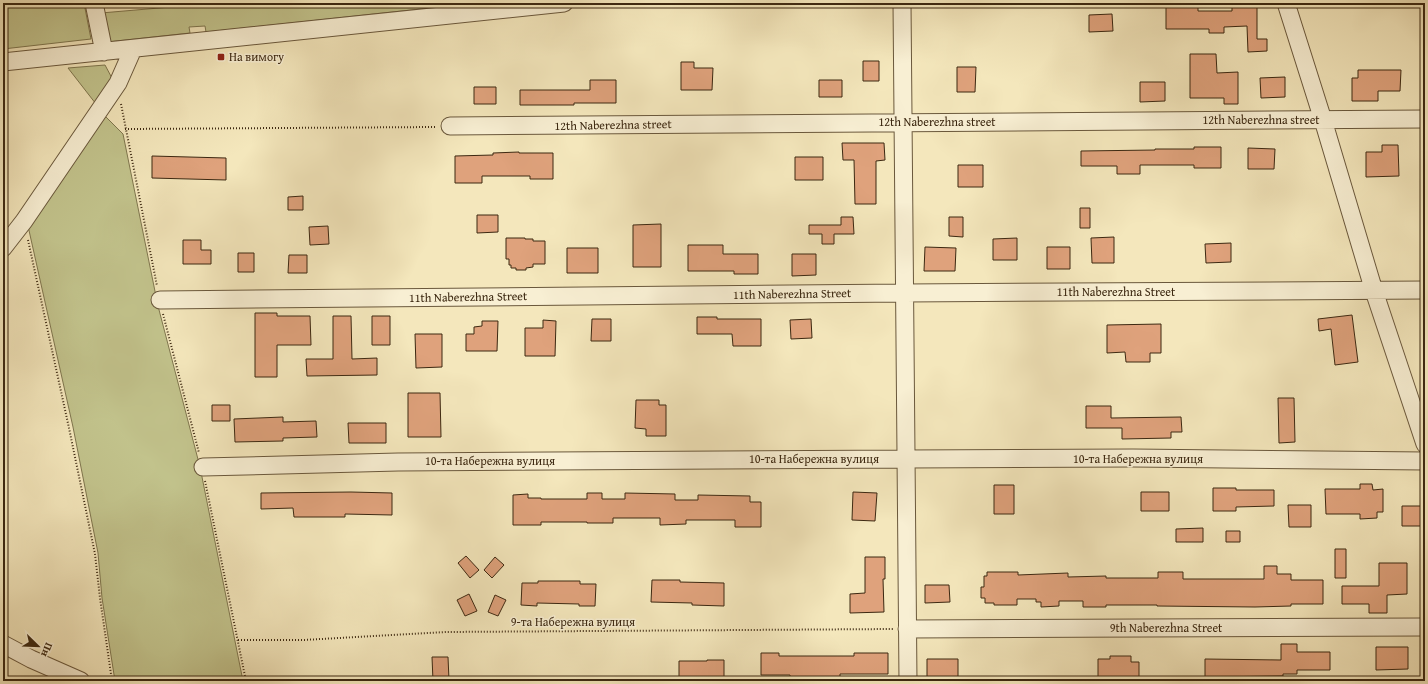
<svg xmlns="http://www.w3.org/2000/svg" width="1428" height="684" font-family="'Gentium Book Plus',serif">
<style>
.green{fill:#c2c38c;stroke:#7f764e}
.building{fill:#dfa27c;stroke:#3c2811}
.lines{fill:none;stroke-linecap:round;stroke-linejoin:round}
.minor-casing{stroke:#6a583c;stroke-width:19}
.path{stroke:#3c2811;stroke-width:2;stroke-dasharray:1 2;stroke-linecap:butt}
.minor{stroke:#f8efd3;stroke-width:17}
.poi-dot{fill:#8f2418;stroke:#f8efd3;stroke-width:1.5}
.labels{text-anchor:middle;stroke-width:3;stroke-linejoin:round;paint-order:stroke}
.poi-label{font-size:12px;fill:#3c2811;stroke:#f8efd3;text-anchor:start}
.street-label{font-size:12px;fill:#3c2811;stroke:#f8efd3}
</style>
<rect width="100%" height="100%" fill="#f4e7bc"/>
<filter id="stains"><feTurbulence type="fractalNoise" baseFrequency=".005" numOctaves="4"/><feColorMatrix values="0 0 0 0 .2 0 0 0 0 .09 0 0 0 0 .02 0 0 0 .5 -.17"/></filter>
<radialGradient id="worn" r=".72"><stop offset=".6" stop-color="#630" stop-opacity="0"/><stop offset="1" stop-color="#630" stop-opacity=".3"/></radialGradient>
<path class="green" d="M3 3H84L91 39 3 49Z
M217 3H477L206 32 205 26 189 27 190 33 107 42 101 13Z
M105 65 113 80 96 104 68 68Z
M103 114 123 134 158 306 200 467 243 681H115L102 598 98 553 73 427 28 226Z"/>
<path class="building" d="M1232 4H1257V39H1267V51L1248 52 1247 26 1224 27V33H1209V29H1166V6H1198V11H1232Z
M1112 14 1113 31 1089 32V15Z
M1190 54H1216L1217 73 1238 72V104H1224V98H1190Z
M863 61H879V81H863Z
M681 62H694V68H713L712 90H681Z
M957 67H976L975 92H957Z
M1358 70H1401L1400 91H1378V101H1352V78H1358Z
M1285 77V97L1261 98 1260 78Z
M590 80H616V103H574V105H520V90H590Z
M819 80H842V97H819Z
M1140 82H1165V101L1140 102Z
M474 87H496V104H474Z
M842 143H884L885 160 876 161V204H855L854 160H843Z
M1382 145H1398L1399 176 1366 177V152H1382Z
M1194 147H1221V168H1194V165H1140V174H1117V166H1081V151L1155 150V149H1194Z
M1248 148 1275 149 1274 169H1248Z
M519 152V153H553V179H530V176H482V183H455V156L493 155V153Z
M152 156 226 158V180L152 178Z
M795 157H823V180H795Z
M958 165H983V187H958Z
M303 196V210H288V197Z
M1080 208H1090V228H1080Z
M477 215H498V232L477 233Z
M841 217H853L854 234H834V244H822V234H809V225H841Z
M949 217H963V237L949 236Z
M661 224V267H633V225Z
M328 226 329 244 310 245 309 227Z
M1114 237V263H1092L1091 238Z
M506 238H525V239H533V241H545V264H533V267L526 268V270H516V268H511V265H509V259H506Z
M1017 238V260H993V239Z
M183 240H201V250H211V264H183Z
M1231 243V262L1206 263 1205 244Z
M688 245H723V254H758V274H734V271H688Z
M925 247 956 248 955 271H924Z
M1047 247H1070V269H1047Z
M567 248H598V273H567Z
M238 253H254V272H238Z
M792 254H816V275L792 276Z
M289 255H307V273H288Z
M255 313H277V316H310L311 345H277V377H255Z
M1352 315 1358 362 1335 365 1331 329 1319 331 1318 319Z
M333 316H351L352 359 377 358V375L307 376 306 359H333Z
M372 316H390V345H372Z
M697 317H717V319H761V346H733L732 334H697Z
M592 319H611V341H591Z
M811 319 812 338 791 339 790 320Z
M543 320 556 321 555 356H525V328H543Z
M482 321H498L497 351H466V334H474V327L482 326Z
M1161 324V353H1150V362H1126L1125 352 1107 353V325Z
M415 334H442V367L416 368Z
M408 393H440L441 437H408Z
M1278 398H1294L1295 442 1279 443Z
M636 400H659V405H666V436H646V429L635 428Z
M212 405H230V421H212Z
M1086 406H1111V418L1181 417 1182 432H1171V438L1122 439V428H1086Z
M283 417V422L316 421 317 437 283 438V441L235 442 234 419Z
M348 423H386V443H349Z
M1360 484H1372L1373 490 1383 489V512H1377V518L1360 519V514H1326L1325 489H1360Z
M994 485H1014V514H994Z
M1213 488H1236V490H1274V506L1236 507V511H1213Z
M351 492 392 493V515L345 514V517H294L293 508 261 509V493Z
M853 492 877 493 875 521 852 520Z
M1141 492H1169V511H1141Z
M587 493H602V499H625V493L675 494V500H698V495L750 496V502H761V527H735V520H686V524L660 525V518H613V523H587V522H541V525H513V495L528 494V498H541V499H587Z
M1288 505H1311V527H1289Z
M1402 506H1425V526H1402Z
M1203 528V542H1176V529Z
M1226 531H1240V542H1226Z
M1335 549H1346V578H1335Z
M466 556 479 570 470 578 458 563Z
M495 557 504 565 492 578 484 570Z
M865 557H885V579H883L884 612 850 613V594L865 593Z
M1379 563H1407V594L1387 595V613H1369V604H1342V586H1379Z
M1264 566H1277V574H1291V580H1323V604H1291V606L1255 607 1157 606V605H1106V607H1083V601H1059V606L1041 607V602H1036V599H1017V605H994V603H985V598H981V587H984V576H987V572H1018V575L1068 573V577L1106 576V578H1158V572H1183V579H1264Z
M652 580H680V582L724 583V606L692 605V603L651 602Z
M538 581H580V584H596L595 606H579V604L537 603V606L521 605 522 583H538Z
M925 585H949L950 602 925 603Z
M469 594 477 611 465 616 457 600Z
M495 595 506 600 498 616 488 612Z
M1281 644H1297V652H1330V670H1297V674H1283V676L1205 677V659L1281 660Z
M1376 647H1408V669L1376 670Z
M761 653H779V656H854V653H888V674H840V680L790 679V675H761Z
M1110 656H1131V662H1139V681H1098V659H1110Z
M432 657H448L449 680 433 681Z
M927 659H958V681H927Z
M707 660H724V681H679V661H707Z"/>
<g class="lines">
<defs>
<path id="minor" d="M94 3 104 52
M902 3 908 681
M1286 3 1323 120 1374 291 1425 444
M3 62 564 3
M450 126 1425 119
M3 248 24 221 118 83 133 49
M160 300 904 293 1425 290
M203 467 398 462 906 459 1133 458 1425 461
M907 629 1425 627
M3 644 31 659 81 681"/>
</defs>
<use href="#minor" class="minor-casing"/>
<path class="path" d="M121 104 157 286
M125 129 436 127
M28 240 69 428 95 554 100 598 112 681
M163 314 199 453
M205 481 246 681
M238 640H303L446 632 893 629"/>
<use href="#minor" class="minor"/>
</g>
<rect class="poi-dot" x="217" y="53" width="8" height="8" rx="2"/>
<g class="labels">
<g class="poi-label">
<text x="229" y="61">На вимогу</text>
</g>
<g class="street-label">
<text x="1261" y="124">12th Naberezhna street</text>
<text x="937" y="126">12th Naberezhna street</text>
<text transform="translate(613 125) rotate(-1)" y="4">12th Naberezhna street</text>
<text x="1116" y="296">11th Naberezhna Street</text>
<text transform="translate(792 294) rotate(-1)" y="4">11th Naberezhna Street</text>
<text transform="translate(468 297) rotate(-1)" y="4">11th Naberezhna Street</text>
<text x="814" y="463">10-та Набережна вулиця</text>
<text x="1138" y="463">10-та Набережна вулиця</text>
<text x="490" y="465">10-та Набережна вулиця</text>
<text x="573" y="626">9-та Набережна вулиця</text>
<text x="1166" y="632">9th Naberezhna Street</text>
</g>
</g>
<rect width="1428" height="684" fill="none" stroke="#f4e7bc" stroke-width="16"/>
<rect x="4" y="4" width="1420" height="676" fill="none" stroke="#3c2811" stroke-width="2"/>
<rect x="8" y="8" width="1412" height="668" fill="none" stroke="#3c2811"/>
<g transform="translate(38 646) rotate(113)" stroke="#f8efd3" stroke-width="3" paint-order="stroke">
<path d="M0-3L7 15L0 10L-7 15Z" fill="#3c2811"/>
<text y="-6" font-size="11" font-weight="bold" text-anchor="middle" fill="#3c2811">Пн</text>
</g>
<rect width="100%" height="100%" filter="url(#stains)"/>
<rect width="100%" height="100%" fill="url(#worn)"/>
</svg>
